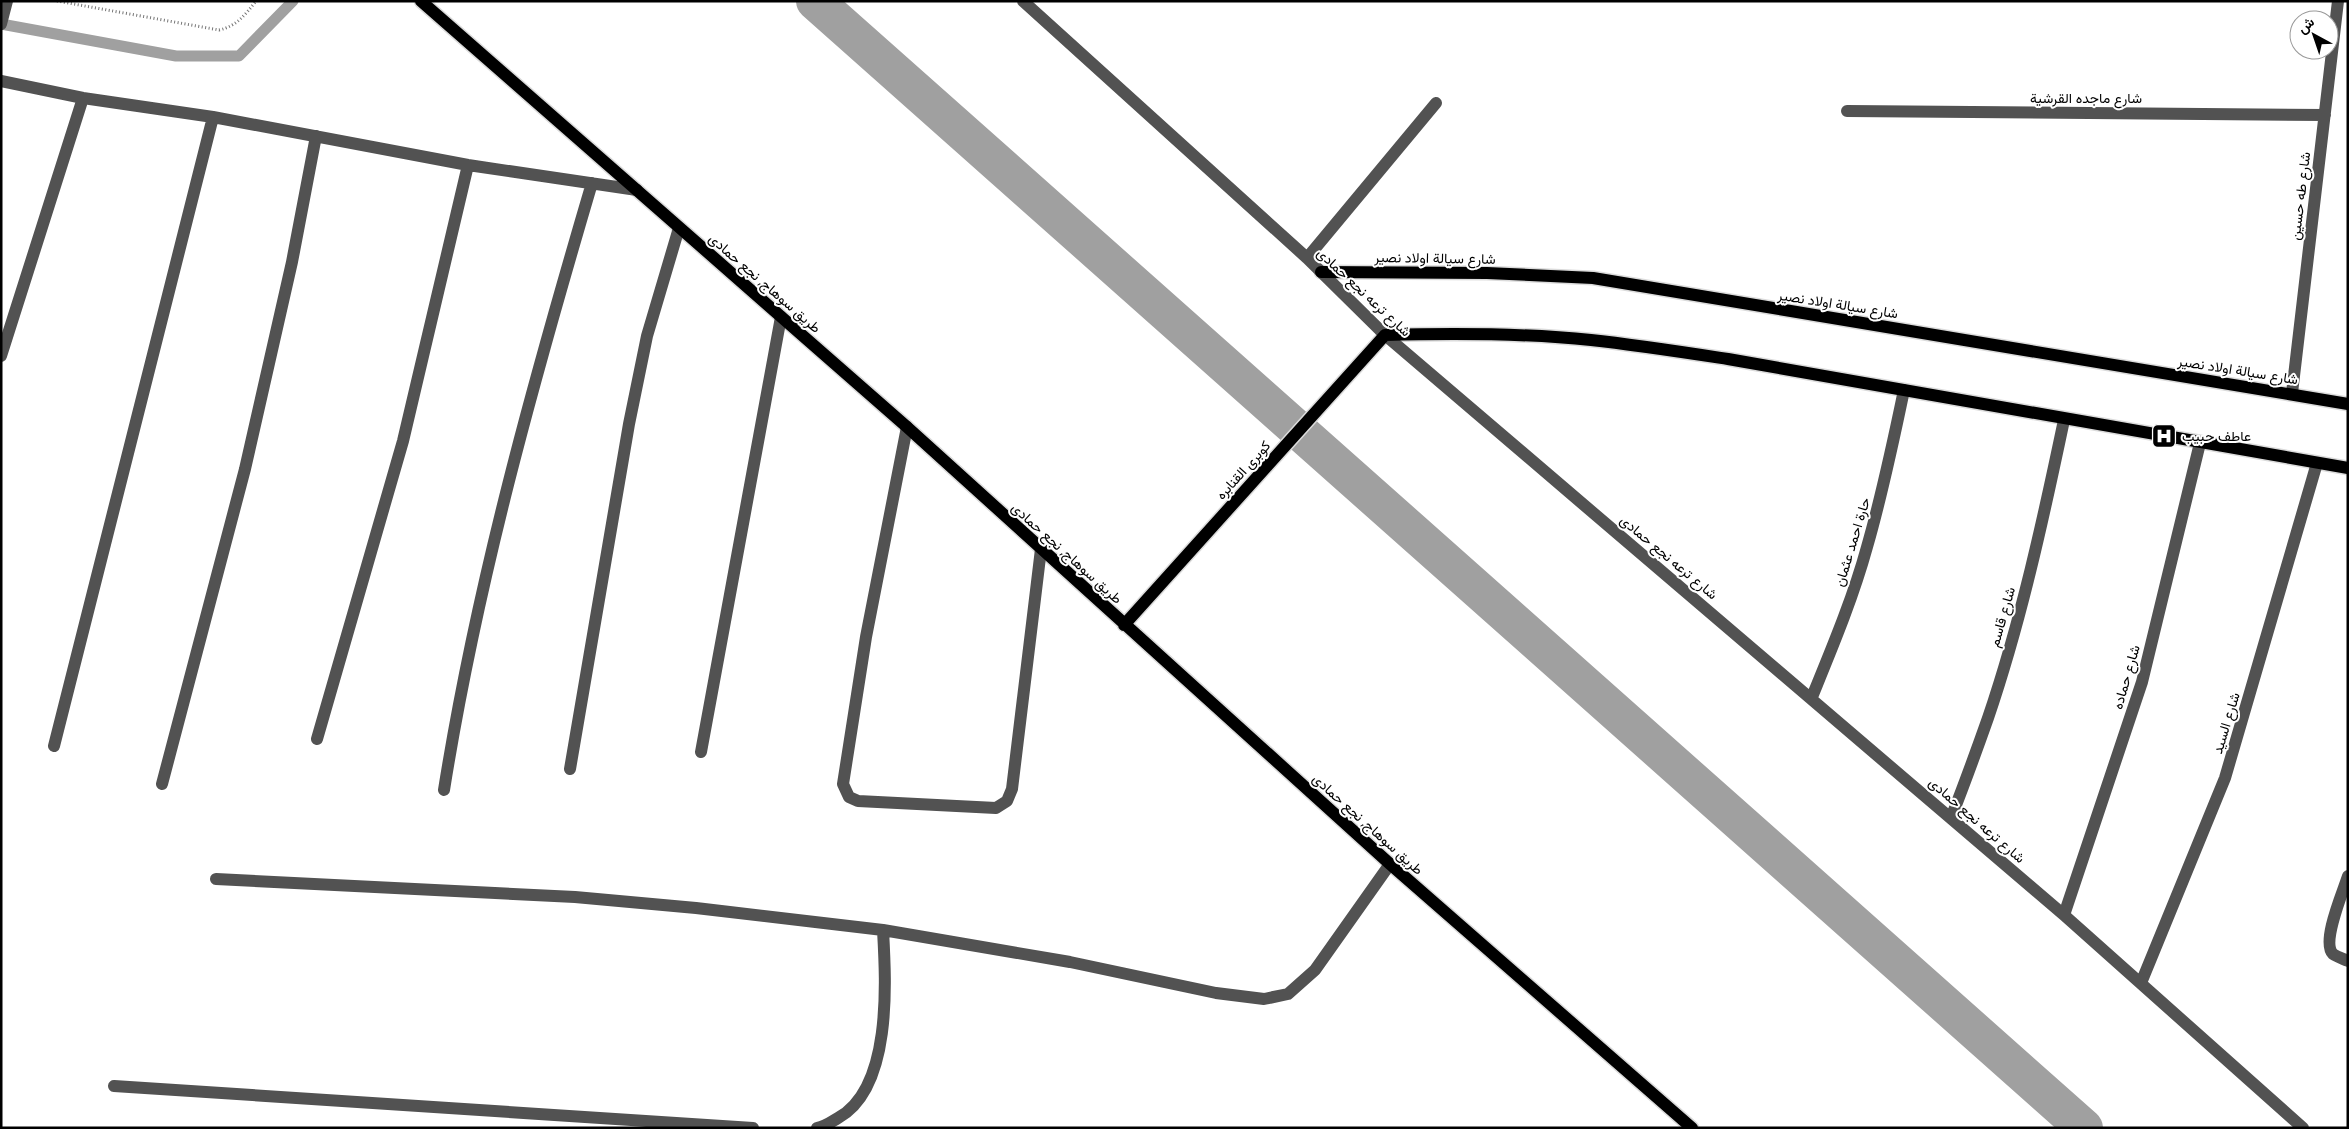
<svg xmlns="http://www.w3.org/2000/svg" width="2349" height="1129" font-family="'DM Sans',Vazirmatn,sans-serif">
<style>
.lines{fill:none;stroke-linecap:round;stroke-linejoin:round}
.stream{stroke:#a0a0a0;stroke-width:11}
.canal{stroke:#a0a0a0;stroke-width:38}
.major-casing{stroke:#dbdbdb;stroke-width:15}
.path{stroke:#747474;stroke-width:3;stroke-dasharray:1 2.5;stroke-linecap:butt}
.minor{stroke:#525252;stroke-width:12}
.major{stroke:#000;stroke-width:12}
.labels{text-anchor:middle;stroke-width:4;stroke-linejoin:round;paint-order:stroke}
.street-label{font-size:14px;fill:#000;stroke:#fff}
.poi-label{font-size:14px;fill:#000;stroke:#fff;text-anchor:start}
</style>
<rect width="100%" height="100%" fill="#fff"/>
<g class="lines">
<path class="stream" d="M1 24 176 56H239L293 1"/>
<path class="canal" d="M815 1 2084 1128"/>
<defs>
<path id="major" d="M421 1 907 427 1390 864 1692 1128
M1321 272 1487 273 1593 278 2348 404
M1124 625 1385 335C1454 333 1523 333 1591 340 1637 345 1682 352 1728 359L2348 468"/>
</defs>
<use href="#major" class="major-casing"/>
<path class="path" d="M57 1 219 30C237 26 245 15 256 1"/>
<path class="minor" d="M1023 1 1307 258 1385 335 2064 915 2303 1128
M1 24 7 1
M1 81 83 98 213 117 468 165 637 190
M1847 111 2325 115
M1307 258 1436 103
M1 356 83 98
M2292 393 2338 1
M907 427 866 637 843 784 849 797 858 801 996 808 1007 801 1012 789 1041 549
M1812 697C1832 648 1853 598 1867 547 1882 495 1893 443 1904 390
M317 739 403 441 468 165
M54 746 213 117
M701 752 781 317
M570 769 629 424 647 336 679 228
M162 784 245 469 292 262 316 136
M444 790C477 583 533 383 592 183
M1951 818C1964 785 1976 752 1988 718 2021 621 2043 520 2064 420
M2348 876C2343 892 2321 942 2333 954 2337 957 2344 959 2348 961
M216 879 575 897 696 908 883 930 1070 962 1216 993 1264 999 1288 994 1315 970 1390 864
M2064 915 2142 682 2200 443
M2141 983 2225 778 2317 463
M114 1086 753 1128
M817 1128C825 1127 831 1122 838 1118 892 1088 886 984 883 930"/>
<use href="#major" class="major"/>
</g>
<defs>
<symbol id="hospital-square" viewBox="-11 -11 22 22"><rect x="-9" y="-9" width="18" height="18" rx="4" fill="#000" stroke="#fff"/><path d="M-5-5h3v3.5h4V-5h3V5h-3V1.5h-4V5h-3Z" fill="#fff"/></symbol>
</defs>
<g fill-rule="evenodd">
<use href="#hospital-square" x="2150" y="422" width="28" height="28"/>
</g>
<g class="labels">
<g class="street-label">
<text x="2086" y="103">شارع ماجده القرشية</text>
<text transform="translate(2300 196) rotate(-83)" y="5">شارع طه حسين</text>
<text transform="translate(1435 258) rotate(1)" y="5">شارع سيالة اولاد نصير</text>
<text transform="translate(765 283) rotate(41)" y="5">طريق سوهاج, نجع حمادى</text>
<text transform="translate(1364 292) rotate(43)" y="5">شارع ترعه نجع حمادى</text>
<text transform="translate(1838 304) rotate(9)" y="5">شارع سيالة اولاد نصير</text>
<text transform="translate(2238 370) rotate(9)" y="5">شارع سيالة اولاد نصير</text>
<text transform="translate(1243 470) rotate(-48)" y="5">كوبرى القنابره</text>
<text transform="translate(1852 542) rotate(-73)" y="5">حارة احمد عثمان</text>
<text transform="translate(1067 553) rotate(42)" y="5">طريق سوهاج, نجع حمادى</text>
<text transform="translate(1669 557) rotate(40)" y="5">شارع ترعه نجع حمادى</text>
<text transform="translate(2002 617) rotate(-74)" y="5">شارع قاسم</text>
<text transform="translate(2126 677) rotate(-74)" y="5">شارع حماده</text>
<text transform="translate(2226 723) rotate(-73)" y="5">شارع السيد</text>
<text transform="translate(1977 820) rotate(41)" y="5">شارع ترعه نجع حمادى</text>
<text transform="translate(1368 824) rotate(42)" y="5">طريق سوهاج, نجع حمادى</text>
</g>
<g class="poi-label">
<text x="2182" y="441">عاطف حبيب</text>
</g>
</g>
<rect width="2349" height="1129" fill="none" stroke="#000000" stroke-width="5"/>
<g transform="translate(2314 35) rotate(320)"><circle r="24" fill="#ffffff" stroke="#999999"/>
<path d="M0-4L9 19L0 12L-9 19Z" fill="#000000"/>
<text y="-8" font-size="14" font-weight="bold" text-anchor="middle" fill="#000000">ش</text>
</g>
</svg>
